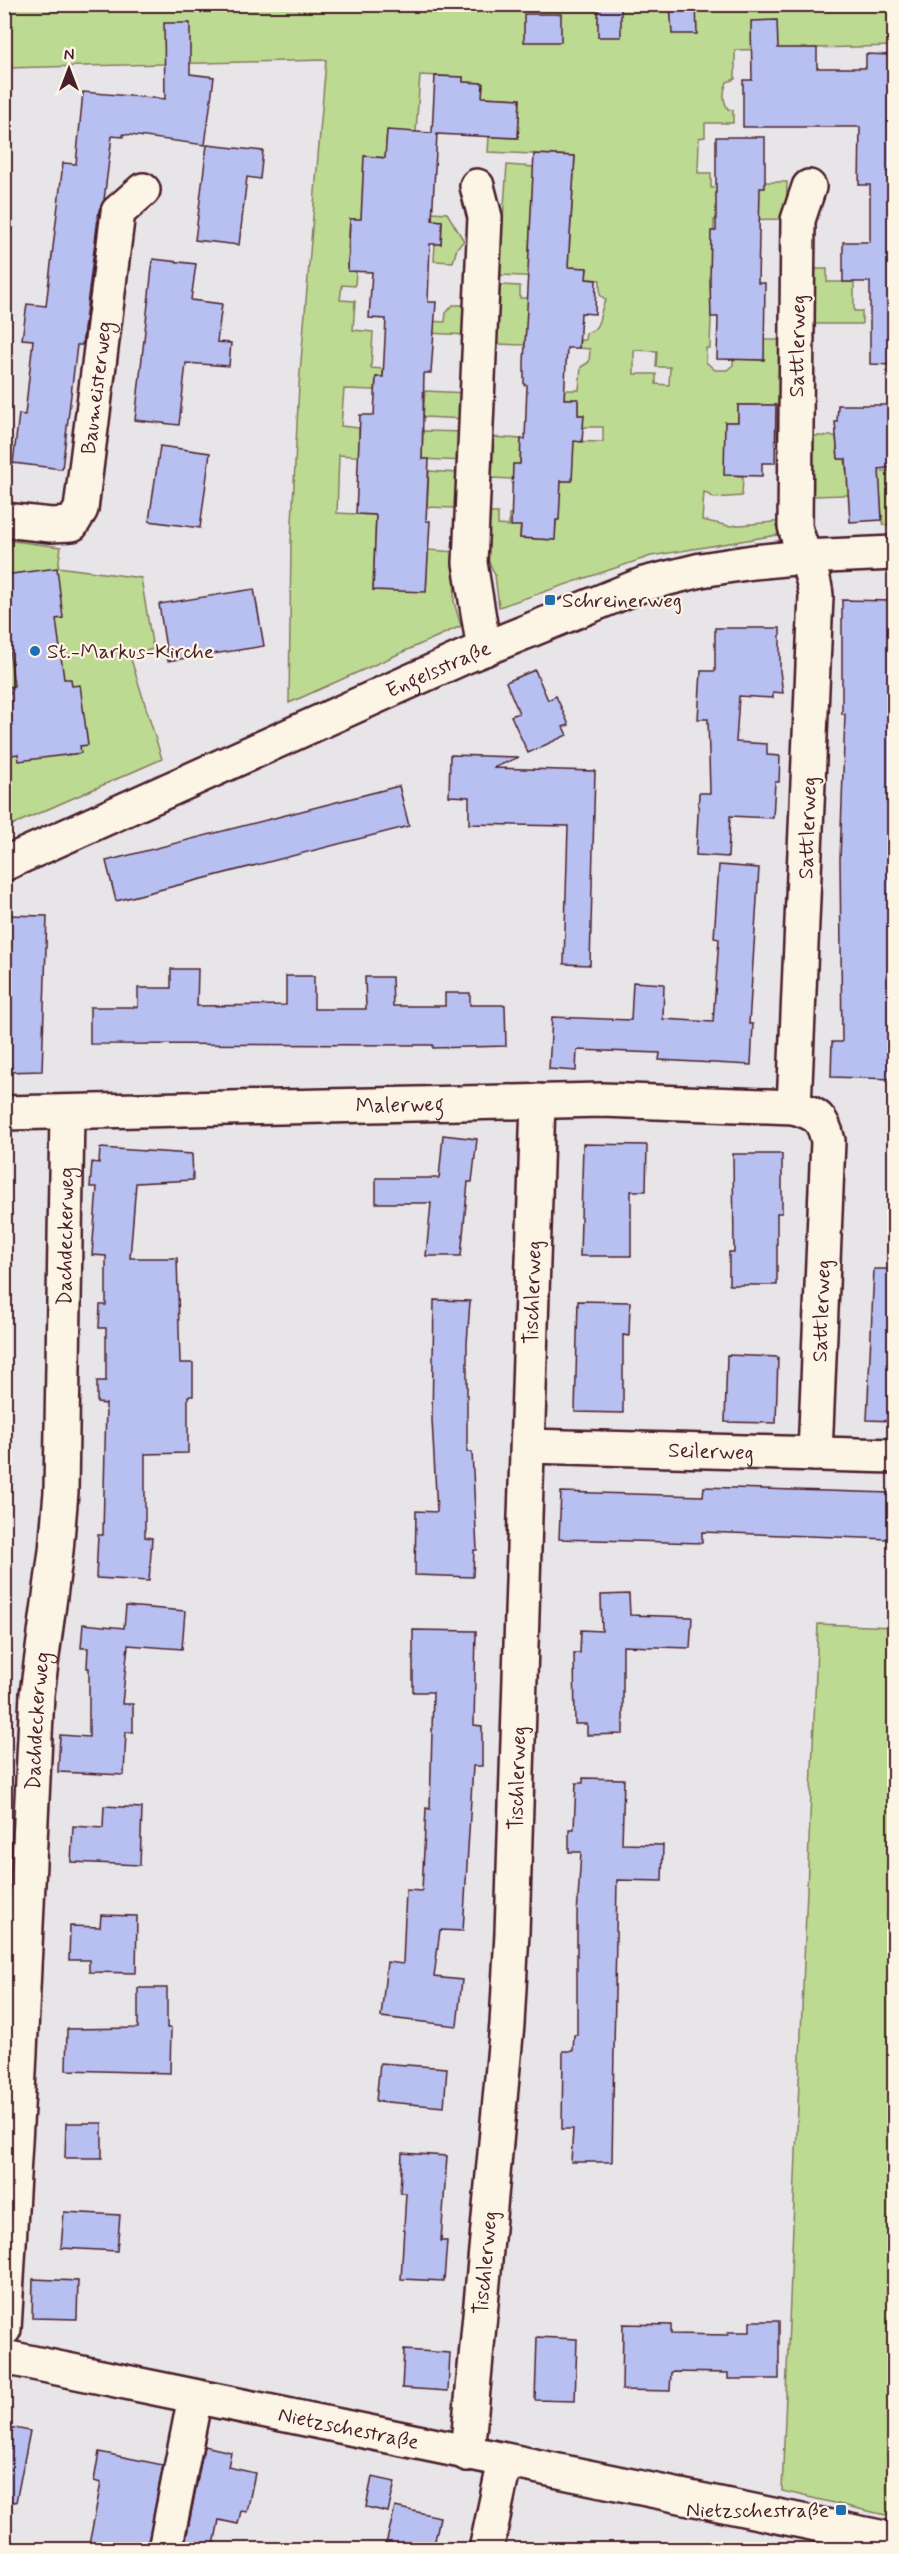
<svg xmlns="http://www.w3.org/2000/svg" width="899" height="2554" font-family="Mynerve,sans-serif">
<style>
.green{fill:#bdda92;stroke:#847c5e;stroke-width:1.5;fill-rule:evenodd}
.building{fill:#b8c0f1;stroke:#4a1f2b;stroke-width:1.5}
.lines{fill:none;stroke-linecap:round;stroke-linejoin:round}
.minor-casing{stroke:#4a1f2b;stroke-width:38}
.tertiary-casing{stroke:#4a1f2b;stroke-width:38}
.minor{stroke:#fcf5e5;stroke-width:33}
.tertiary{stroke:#fcf5e5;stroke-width:33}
.poi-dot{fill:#1f6fb2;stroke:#fcf5e5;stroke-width:2}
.labels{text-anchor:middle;stroke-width:4.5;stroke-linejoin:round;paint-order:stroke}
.street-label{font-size:21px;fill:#4a1f2b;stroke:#fcf5e5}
.poi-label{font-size:21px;fill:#4a1f2b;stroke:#fcf5e5;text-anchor:start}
</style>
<rect width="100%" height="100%" fill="#e8e5e9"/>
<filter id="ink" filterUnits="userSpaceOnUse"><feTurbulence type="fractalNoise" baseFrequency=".0167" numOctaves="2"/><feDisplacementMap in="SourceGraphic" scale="12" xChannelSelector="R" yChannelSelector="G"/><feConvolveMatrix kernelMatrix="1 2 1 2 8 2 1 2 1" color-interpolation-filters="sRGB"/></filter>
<g filter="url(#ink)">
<path class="green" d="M4 5H894V46L735 50V79L727 82C723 91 723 101 728 109L733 110V123H705V137L699 138 698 173H711V188L765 182H787L786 219 714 220 710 348H706V362L715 370H727L733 365V359L764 360V340H784V439L776 440V405H738V422H725V475L743 476 742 496 714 498 704 492 702 520 729 526 784 521 783 534 651 556 499 607 495 575 487 558 488 513H498V525L509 526V514H519L521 518 520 538 554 540 561 481H572L561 441 603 442V427H583V415H578V400L561 398V390H579L581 367 589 362 590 349 579 348 580 340H585L586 333C603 330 598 311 606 300L600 295V280L586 279 587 269 567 278 499 275 507 165 534 167 529 251 569 253 575 156 488 152 489 137 518 138 520 99 482 97 483 83 463 82V77L420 75 416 132 387 131 386 144 394 158 365 156 391 221 350 219 348 248 375 250 360 257H348V271H356L355 286 342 285 340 300 355 301 353 330 373 332 371 368 383 369V377H376L375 390 344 389 341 426 359 428V441H384L383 458 339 455 337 513 376 515 373 590 426 591 428 550 456 552 454 602 461 626 289 703 291 543 299 385 326 60 5 68ZM634 350 657 351 656 367H670L669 385 656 384V374H634Z
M432 212 447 213 464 241 457 248 453 262 434 261 435 244H441L442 221 432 220Z
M814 269H827V282H854V311H862V324H813Z
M500 285 520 286V298H530L525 345 497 344Z
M453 305H470L469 335 426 333 427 321 445 322 446 313Z
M425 391 468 393 467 419 423 417Z
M423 431 466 432 465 461 422 459Z
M812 436H836L838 459H845L846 470 873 468 874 472 894 470V524L883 525 880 494 812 496Z
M492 437 521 439 520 464 513 479 491 478Z
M429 471 457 473 455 508 427 507Z
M5 540 61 547 58 567 141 578 153 649 130 656 162 759 5 828Z
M818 1624 894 1627V2517L782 2491Z"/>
<path class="building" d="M670 4H696L697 34H672Z
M598 6H621V37H598Z
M524 14H561V42H524Z
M777 20 778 48H817V68H866V54L894 55V365L870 364V282H843V242H870V185H859L860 127H743V80H752L751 21Z
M164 23H190V74L214 77 205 145 123 134V137L112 136 104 200 99 210 82 345H77L62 469 13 463 19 414 25 415 33 340 22 339 27 304 46 306 63 163 76 164 83 92 165 99Z
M435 76 463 77V82L483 83 482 97 520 99 518 138 437 134 432 220 442 221 441 244H430L428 302H436L431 373H424L422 459H429L426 521H430L426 592 373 590 376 515 356 514 360 415H374L376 377H383L386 319 369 318 372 272 348 271 350 219H361L364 156 385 158 387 130 432 133Z
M716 137H765V188H760L758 283H765L764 360 717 359 718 317H711L710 282 711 231H716Z
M207 145 263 151 260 179 247 177 239 245 195 240Z
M534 154 575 156 568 267 587 268 586 279 596 280 595 314 581 313 579 348H567L564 399H578V415H584L582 442 574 441 572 481H561L559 520H556L555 540 520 538 521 526H511L513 464H520L521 439H525L527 385H524V362L528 290H527Z
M153 259 196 264 191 300 222 304 217 342 231 343 229 366 186 363 179 425 135 420Z
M738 405H776L775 463H762V476L724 475 725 422H738Z
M838 405H894V467L879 469 882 520 850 522 846 459H838L835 422H837Z
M160 446 210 453 200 528 149 521Z
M57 568 63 618 56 619 64 679H71L72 686 80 685 88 745 80 746 81 753 19 761 18 754 12 755 4 700V694L10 693 9 687 14 686 6 623 4 624V575Z
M254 589 264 646 168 661 159 604Z
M842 600 894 601V1079L831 1077 832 1042H842L840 860 845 714H842Z
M715 628H780V671L783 693 773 692V698L739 696 736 742 767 744V755L780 756 779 782H775L773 818 730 816 728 857 696 855 699 793H710L708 719H698L701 671H715Z
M535 670 548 700 556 696 569 725 563 727 567 735 528 753 511 716 519 713 506 682Z
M450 755 519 757 493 768 595 771 590 965 564 964 568 826 469 824V797L449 796Z
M399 786 409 826 116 901 106 861Z
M719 865 759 868 749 1024H753L751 1065 659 1060 660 1053 577 1050 576 1071 549 1069 552 1017 631 1020 633 982 664 984 663 1019 713 1022 719 939 714 938Z
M4 915 47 916 42 1071 4 1072Z
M171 969H198L197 1006 286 1005V976H314V1009H366L365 977H392L393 1006H445V993H470V1005H505L506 1046 433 1048V1045L90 1044V1007H138V988H171Z
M443 1135 477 1139 472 1182H468L461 1256H426L431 1203H376V1178H439Z
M583 1144 647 1145 646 1191H631V1256H580Z
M100 1148 192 1154 193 1180 136 1183 130 1258H177L180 1363H193V1396H188V1453L145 1454V1537L152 1538 149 1581 96 1578 98 1535H103L106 1404 97 1403V1381H106V1328H99L100 1305H106V1256L92 1255 97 1187H90L92 1162 99 1163Z
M733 1154H782V1213H777V1285H729V1252H734Z
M874 1269H894V1421L867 1420Z
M434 1300 470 1301 467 1343V1452H472L477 1550H474L473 1577 415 1575 416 1511 437 1512 432 1420Z
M578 1301 630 1302 629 1336 623 1335V1413L575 1412Z
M727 1355 778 1357 776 1423 725 1422Z
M704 1487 890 1493 889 1539 702 1532V1543L559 1539 561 1492 703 1496Z
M629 1594 630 1615 692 1617 690 1648 623 1646V1734L587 1735V1724H575L574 1653H580L581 1630 602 1631 601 1595Z
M126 1606 185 1611 182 1649 128 1645 122 1704H133V1732H126L124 1775 58 1772 60 1735 89 1737V1668H87L88 1648H81L83 1624 124 1628Z
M413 1630 476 1631 474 1725 482 1726V1766H473L463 1931 440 1930 434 1977 462 1980 457 2026 381 2017 387 1962 403 1964 406 1890 422 1891 426 1808 430 1809 433 1692H413Z
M583 1778 624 1779 622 1844 663 1845 662 1881 617 1880 612 2162H571L573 2129H562L563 2051H573L574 2035H577V1915L581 1852H569V1829H574L576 1783H583Z
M104 1806 142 1808 140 1865 71 1862 73 1826 103 1828Z
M101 1915 137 1916 136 1973 89 1972V1960H69L70 1926 100 1927Z
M138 1988H167V2028H171L170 2073 66 2070 67 2029 138 2028Z
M380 2063 447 2068 444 2107 376 2101Z
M66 2123H102V2158H65Z
M402 2153 447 2156 441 2241H447L444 2281 401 2279 406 2193H400Z
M64 2212 120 2215 117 2251 61 2248Z
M33 2279 78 2281 77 2319 32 2318Z
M750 2321H779V2379H728V2373L671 2372 670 2391 622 2390 623 2324 671 2325V2334L728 2335V2332H750Z
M537 2337 577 2339 575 2401 535 2400Z
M404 2350 450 2353 448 2391 402 2388Z
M4 2426 30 2431 16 2502 4 2501Z
M204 2446 231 2452 228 2467 255 2473 247 2512 241 2511 238 2524 219 2520 213 2550H184Z
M99 2452 163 2465 147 2550H88L101 2483 94 2481Z
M372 2477 395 2482 388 2512 366 2507Z
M395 2507 440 2517 433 2550H412L386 2544Z"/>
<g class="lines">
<defs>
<g id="minor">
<path d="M477 186 485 217 470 563 484 649"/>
<path d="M809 187 798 220 795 526C800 550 814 571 816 596L794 1107C817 1114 823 1118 828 1141L815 1454"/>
<path id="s1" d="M4 520 51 525 72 524 81 509 118 212 143 190"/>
<path id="s2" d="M4 1113 602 1100 794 1107"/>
<path id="s3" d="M528 1446 894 1456"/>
<path id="s4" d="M4 2329 19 2073 37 1694 56 1551 61 1492 67 1112"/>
<path id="s5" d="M467 2454 507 2024 512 1933 538 1101"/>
<path d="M165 2550 195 2397"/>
<path d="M486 2550 505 2461"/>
</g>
<g id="tertiary">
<path id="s6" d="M4 864 464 657 644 584 701 570 753 562 804 557 894 553"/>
<path id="s7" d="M4 2357 894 2540"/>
</g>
</defs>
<use href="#minor" class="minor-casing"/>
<use href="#tertiary" class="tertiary-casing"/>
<use href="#minor" class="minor"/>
<use href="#tertiary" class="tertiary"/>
</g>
</g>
<g class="poi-dot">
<rect x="544" y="594" width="12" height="12" rx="3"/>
<circle cx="35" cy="651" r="6"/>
<rect x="835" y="2504" width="12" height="12" rx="3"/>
</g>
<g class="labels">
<g class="street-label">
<text transform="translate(797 346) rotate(-89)" y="7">Sattlerweg</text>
<text dy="7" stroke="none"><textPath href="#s1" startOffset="208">Baumeisterweg</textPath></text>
<text dy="7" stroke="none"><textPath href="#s6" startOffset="476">Engelsstraße</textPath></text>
<text transform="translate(807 828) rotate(-88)" y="7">Sattlerweg</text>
<text dy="7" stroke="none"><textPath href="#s2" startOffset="396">Malerweg</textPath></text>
<text dy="7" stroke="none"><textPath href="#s4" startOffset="1095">Dachdeckerweg</textPath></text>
<text dy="7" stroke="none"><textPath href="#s5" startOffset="1164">Tischlerweg</textPath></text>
<text transform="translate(821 1311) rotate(-88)" y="7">Sattlerweg</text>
<text dy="7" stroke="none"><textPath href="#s3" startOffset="183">Seilerweg</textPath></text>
<text dy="7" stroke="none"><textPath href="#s4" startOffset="609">Dachdeckerweg</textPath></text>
<text dy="7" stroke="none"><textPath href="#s5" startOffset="678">Tischlerweg</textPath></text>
<text dy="7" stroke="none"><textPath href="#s5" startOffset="192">Tischlerweg</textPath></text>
<text dy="7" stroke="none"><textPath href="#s7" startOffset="352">Nietzschestraße</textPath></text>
</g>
<g class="poi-label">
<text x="562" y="607">Schreinerweg</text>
<text x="47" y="658">St.-Markus-Kirche</text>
<text x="829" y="2517" text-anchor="end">Nietzschestraße</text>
</g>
</g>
<rect width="899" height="2554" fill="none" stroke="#fcf5e5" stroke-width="24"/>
<rect x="12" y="12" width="875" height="2530" fill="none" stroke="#4a1f2b" stroke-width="2" filter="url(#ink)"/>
<g transform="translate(69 69)" stroke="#fcf5e5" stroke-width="4.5" paint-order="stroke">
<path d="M0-4.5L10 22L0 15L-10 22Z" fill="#4a1f2b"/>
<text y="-9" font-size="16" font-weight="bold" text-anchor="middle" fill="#4a1f2b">N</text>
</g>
</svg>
